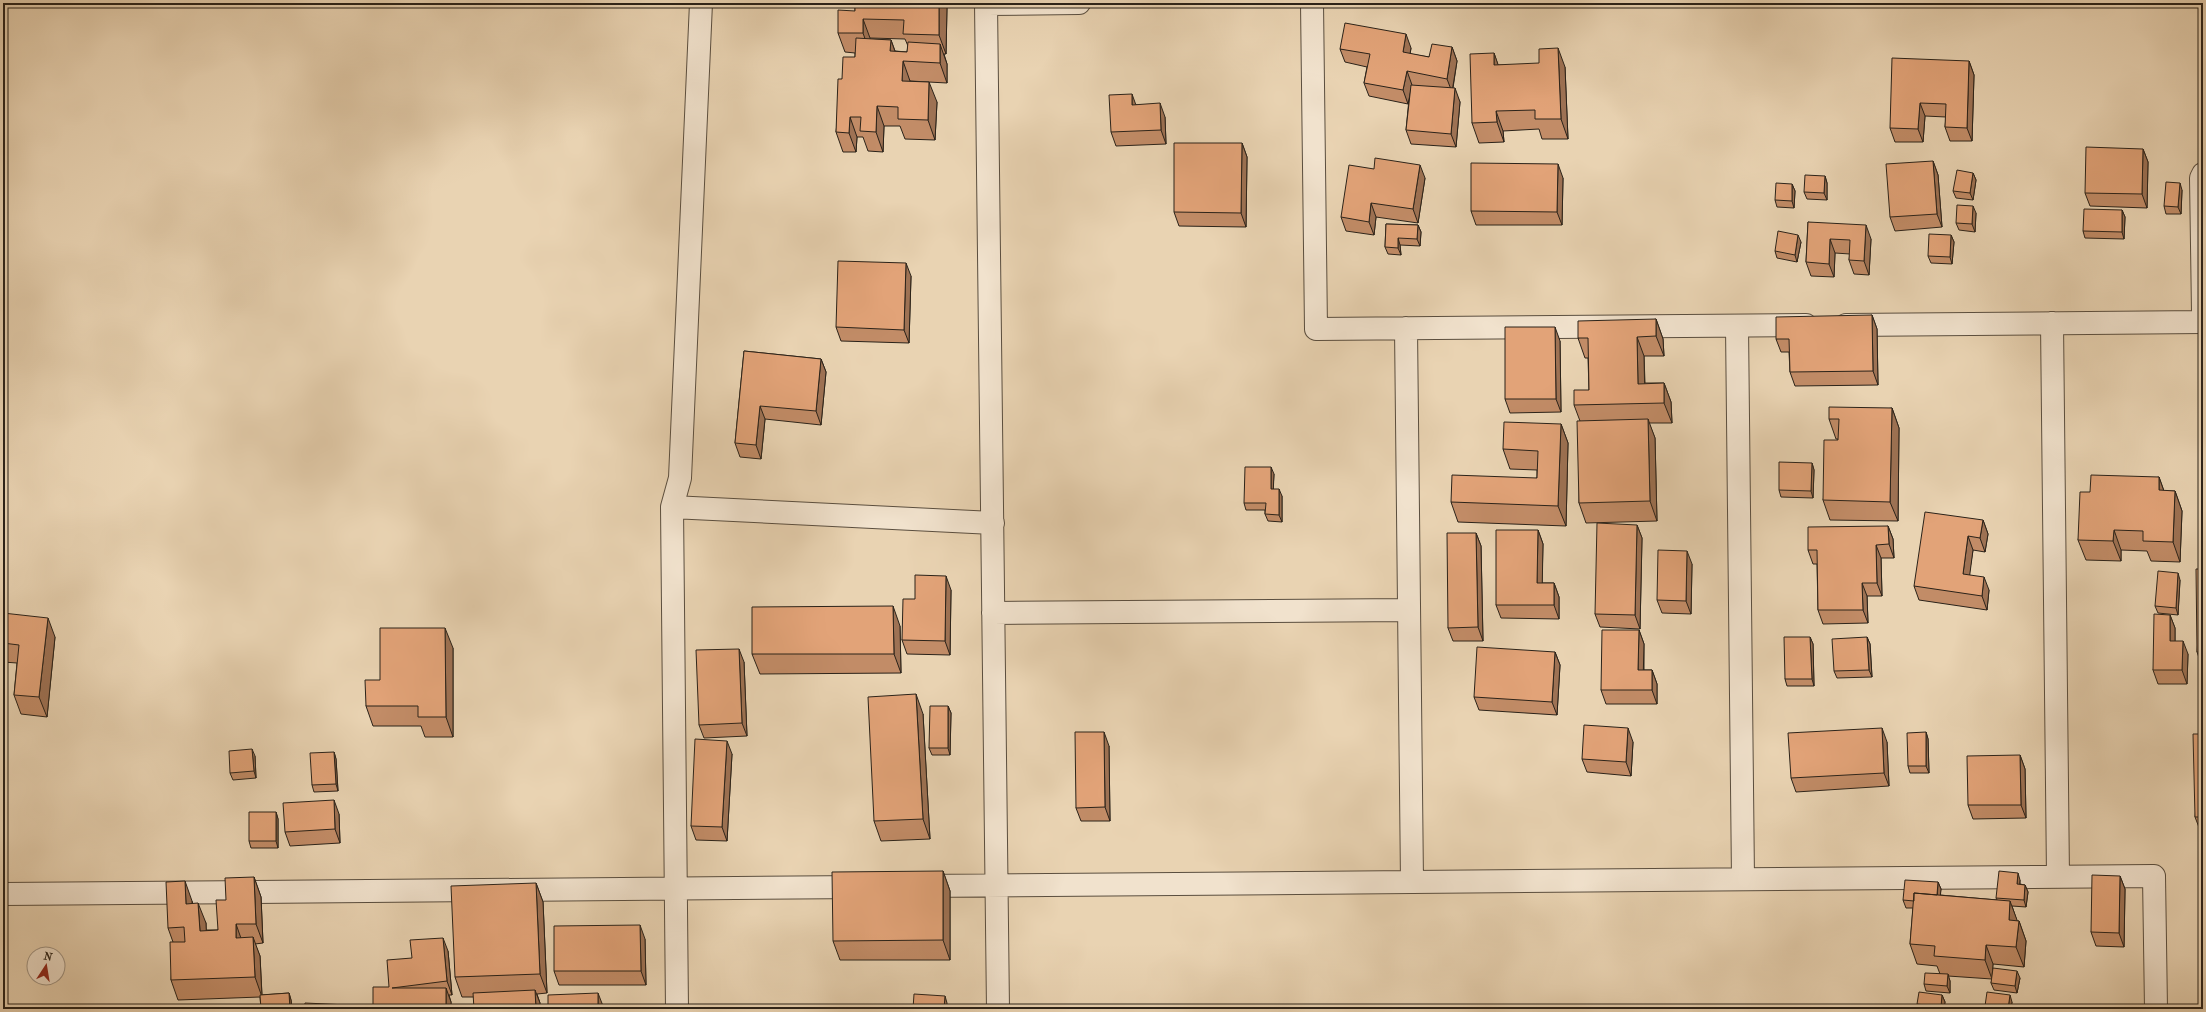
<svg xmlns="http://www.w3.org/2000/svg" width="2206" height="1012" font-family="'IM FELL French Canon',serif">
<style>
.lines{fill:none;stroke-linecap:round;stroke-linejoin:round}
.minor-casing{stroke:#5a4e3f;stroke-width:24}
.minor{stroke:#f1e2cd;stroke-width:22}
.wall{fill:#c28c67;stroke:#2a2219;fill-rule:evenodd}
.shaded-wall{fill:#9e7254;stroke:#2a2219}
.building{fill:#e2a378;stroke:#2a2219}
</style>
<rect width="100%" height="100%" fill="#e9d3b2"/>
<filter id="stains"><feTurbulence type="fractalNoise" baseFrequency=".005" numOctaves="4"/><feColorMatrix values="0 0 0 0 .2 0 0 0 0 .09 0 0 0 0 .02 0 0 0 .5 -.17"/></filter>
<radialGradient id="worn" r=".72"><stop offset=".6" stop-color="#630" stop-opacity="0"/><stop offset="1" stop-color="#630" stop-opacity=".3"/></radialGradient>
<g class="lines">
<defs>
<path id="minor" d="M986 3 998 1009
M1312 3 1316 329 1806 325
M986 4 1079 3
M2203 174 2201 178 2203 312
M2052 323 2058 877
M1846 325 2203 322
M1737 326 1743 879
M1406 328 1412 882
M672 507 993 523
M993 613 1409 610
M918 886 2154 876 2156 1009
M3 894 862 887
M677 1009 672 507 680 478 701 3"/>
</defs>
<use href="#minor" class="minor-casing"/>
<use href="#minor" class="minor"/>
</g>
<path class="wall" d="M844 3H945L947 7 946 54H944L947 64V83L910 81 937 102 935 140 905 139 900 126H884L883 152 868 151 863 137H857L856 152H843L836 132 842 79 855 57V53L845 52 838 33 855 11V7H846ZM870 38 905 39 908 46 907 52 895 51 891 40 870 39Z
M1452 47 1457 61 1453 88 1460 102 1456 147 1411 144 1406 130 1409 99 1408 104 1369 96 1364 83 1367 67 1345 62 1340 49 1411 48 1410 54 1429 57Z
M1494 53 1498 65 1565 67 1568 139H1542L1539 129 1503 131 1504 142 1479 143 1472 123Z
M1969 61 1974 75 1972 141H1950L1945 127 1946 117 1925 116 1923 142H1895L1890 128Z
M1135 104 1165 117 1166 144 1116 146 1111 132Z
M1242 143 1247 157 1246 227 1179 226 1174 212Z
M2143 149 2148 162 2147 208 2090 206 2085 193Z
M1933 161 1938 175 1942 227 1895 231 1890 217Z
M1973 173 1976 180 1973 200 1956 198 1953 191Z
M1825 176 1827 183V200L1807 199 1804 192Z
M1425 178 1418 223 1376 217 1374 235 1346 231 1341 217Z
M1563 178 1562 225H1476L1471 211Z
M1792 184 1795 191 1794 208 1777 207 1775 200Z
M2182 190 2181 214H2166L2164 206Z
M2122 210 2125 217 2124 239 2085 238 2083 231Z
M1976 213 1975 232 1959 230 1956 223Z
M1808 222 1871 239 1869 275 1854 274 1849 260 1850 254 1835 253 1834 277 1811 276 1806 262Z
M1386 224 1418 225 1421 232 1420 246 1400 245 1401 255 1388 254 1385 247Z
M1951 235 1954 242 1952 264 1931 263 1928 256Z
M1801 242 1797 262 1777 258 1775 251Z
M911 276 909 343 841 341 836 327Z
M1872 315 1877 329 1878 385 1795 386 1790 372 1789 352H1781L1776 339Z
M1656 319 1663 339 1664 356H1644L1645 383H1664L1671 402 1672 423H1649L1655 438 1657 521 1586 523 1579 503 1580 421 1574 405 1589 390 1588 358H1585L1578 338Z
M1560 341 1561 412 1510 413 1505 399Z
M744 351 821 359 826 372 821 425 765 419 761 459 740 457 735 443Z
M1892 408 1899 428 1898 521 1830 520 1823 500 1838 439H1836L1829 419Z
M1561 424 1568 443 1566 526 1458 522 1451 502 1537 478V470L1510 469 1503 449Z
M1812 463 1814 470 1813 498 1781 497 1779 490Z
M1274 474 1273 489 1282 496V522L1268 521 1265 514V510H1246L1244 503Z
M2159 477 2164 491H2175L2182 511 2180 562 2151 561 2147 551 2121 550V561L2086 560 2078 540 2090 492Z
M1983 520 1988 534 1985 552 1973 550 1969 575 1989 590 1987 610 1919 600 1914 586Z
M1637 525 1642 538 1640 629 1600 627 1595 614Z
M1888 526 1893 539 1894 558H1881L1882 596H1867L1868 623 1823 624 1818 610 1817 564H1813L1808 550Z
M1538 530 1543 544 1542 583H1554L1559 597V619L1501 618 1496 605Z
M1476 533 1481 546 1483 641H1453L1448 628Z
M1692 564 1691 614 1662 613 1657 600Z
M2203 569V666H2202L2197 652Z
M2180 580 2178 615 2158 613 2155 606Z
M951 590 950 655 907 654 902 640 915 599Z
M3 613 55 637 47 717 21 714 14 695 17 663 3 662Z
M2170 615 2175 628V641L2188 654 2187 684H2158L2153 670Z
M900 626 901 673 760 674 752 654Z
M1639 630 1644 644V670H1652L1657 684V704H1606L1601 690Z
M1810 637 1813 644 1814 686H1787L1785 679Z
M1867 637 1870 644 1872 677 1837 678 1834 671Z
M453 648V737H425L421 726H373L366 706 380 680Z
M1555 652 1560 665 1557 715 1479 710 1474 697Z
M744 662 747 736 704 738 699 725Z
M948 706 951 713 950 755H932L929 748Z
M923 714 930 839 881 841 874 821Z
M1926 732 1928 739 1929 773H1910L1908 766Z
M2203 734V830H2200L2195 817Z
M1633 742 1631 776 1587 772 1582 759Z
M1887 742 1889 786 1796 792 1791 778Z
M1109 746 1110 821H1081L1076 808Z
M334 752 336 759 338 791 314 792 312 785Z
M732 754 727 841 696 840 691 826Z
M2020 755 2025 769 2026 818 1973 819 1968 805Z
M255 756 256 778 233 780 230 773Z
M276 812 278 819V848H251L249 841Z
M339 814 340 843 290 846 285 832Z
M943 871 950 891V960H840L833 941Z
M2120 876 2125 889 2124 947 2096 946 2091 932Z
M254 877 261 897 263 943 255 944 260 956 262 995 289 993 291 1000 292 1009H261L260 997 178 1000 171 980 173 942 168 928 192 901 193 904 206 923V930H218L226 900Z
M2020 880V884L2025 885 2028 892 2026 907 2012 906 2017 921H2019L2026 941 2024 967 1993 964 1992 974 2020 978 2017 993 1994 990 1991 983 1992 979 1948 976 1950 981V993L1926 991 1924 984 1940 974 1937 966 1917 964 1910 944 1913 908H1906L1903 900 1938 882 1941 889 1940 895 1997 900 1996 898Z
M536 883 543 902 547 993 537 994 540 1003 473 997H462L455 977Z
M645 939 646 985H559L554 971Z
M448 951 452 995H449L451 1002V1009H373L412 958Z
M1942 995 1945 1002 1944 1009H1919L1917 1004Z
M2012 1002 2011 1009H1986L1985 1006Z"/>
<path class="shaded-wall" d="M939 3H945L947 7 946 54 939 35Z
M863 19 870 38V53L863 33Z
M1406 34 1411 48 1408 66 1403 52Z
M891 40 898 60 890 51Z
M940 44 947 64V83L940 63Z
M1452 47 1457 61 1452 92 1447 79Z
M1558 48 1565 67 1568 139 1561 119Z
M1494 53 1501 73 1494 65Z
M903 61 910 81V100L902 81Z
M1969 61 1974 75 1972 141 1967 128Z
M1407 71 1412 85 1408 104 1403 90Z
M929 82 937 102 935 140 928 120Z
M1455 88 1460 102 1456 147 1451 134Z
M1132 94 1137 108 1132 105Z
M1160 103 1165 117 1166 144 1161 130Z
M1920 103 1925 116 1923 142 1918 129Z
M877 106 884 126 883 152 876 132Z
M1496 111 1503 131 1504 142 1497 122Z
M850 117 857 137 856 152 849 133Z
M1242 143 1247 157 1246 227 1241 213Z
M2143 149 2148 162 2147 208 2142 194Z
M1933 161 1938 175 1942 227 1937 214Z
M1558 164 1563 178 1562 225 1557 212Z
M1420 165 1425 178 1418 223 1413 209Z
M1973 173 1976 180 1973 200 1970 193Z
M1825 176 1827 183V200L1824 193Z
M2180 183 2182 190 2181 214 2178 207Z
M1792 184 1795 191 1794 208 1792 201Z
M1371 203 1376 217 1374 235 1369 222Z
M1973 206 1976 213 1975 232 1972 224Z
M2122 210 2125 217 2124 239 2122 232Z
M1418 225 1421 232 1420 246 1417 239Z
M1866 225 1871 239 1869 275 1864 261Z
M1798 235 1801 242 1797 262 1795 255Z
M1951 235 1954 242 1952 264 1950 257Z
M1398 238 1400 245 1401 255 1398 248Z
M1830 239 1835 253 1834 277 1829 264Z
M906 263 911 276 909 343 904 330Z
M1872 315 1877 329 1878 385 1873 371Z
M1656 319 1663 339 1664 356 1656 336Z
M1555 327 1560 341 1561 412 1556 399Z
M1637 337 1644 356 1645 403 1638 384Z
M821 359 826 372 821 425 816 411Z
M1664 383 1671 402 1672 423 1664 403Z
M760 406 765 419 761 459 756 445Z
M1892 408 1899 428 1898 521 1890 502Z
M1648 419 1655 438 1657 521 1650 501Z
M1561 424 1568 443 1566 526 1558 506Z
M1812 463 1814 470 1813 498 1811 491Z
M1271 467 1274 474 1273 496 1271 489Z
M2159 477 2166 497 2159 490Z
M1279 489 1282 496V522L1279 515Z
M2175 491 2182 511 2180 562 2173 542Z
M1983 520 1988 534 1985 552 1980 538Z
M1637 525 1642 538 1640 629 1635 615Z
M1888 526 1893 539 1894 558 1889 544Z
M1538 530 1543 544 1542 596 1537 583Z
M2114 530 2121 550V561L2113 541Z
M1476 533 1481 546 1483 641 1478 627Z
M1968 536 1973 550 1968 588 1963 574Z
M1876 545 1881 558 1882 596 1877 583Z
M1687 551 1692 564 1691 614 1686 601Z
M2178 573 2180 580 2178 615 2176 608Z
M946 576 951 590 950 655 945 641Z
M1984 577 1989 590 1987 610 1982 596Z
M1554 583 1559 597V619L1554 605Z
M1862 583 1867 596 1868 623 1863 610Z
M893 606 900 626 901 673 894 654Z
M2170 615 2175 628V654L2170 641Z
M48 618 55 637 47 717 39 697Z
M445 628 453 648V737L446 717Z
M1639 630 1644 644 1643 684 1638 670Z
M1810 637 1813 644 1814 686 1812 679Z
M1867 637 1870 644 1872 677 1869 670Z
M2183 641 2188 654 2187 684 2182 670Z
M739 649 744 662 747 736 742 723Z
M1555 652 1560 665 1557 715 1552 702Z
M1652 670 1657 684V704L1652 690Z
M916 694 923 714 930 839 923 819Z
M948 706 951 713 950 755 948 748Z
M1628 728 1633 742 1631 776 1626 762Z
M1882 728 1887 742 1889 786 1884 773Z
M1104 732 1109 746 1110 821 1105 807Z
M1926 732 1928 739 1929 773 1926 766Z
M727 741 732 754 727 841 722 827Z
M252 749 255 756 256 778 254 771Z
M334 752 336 759 338 791 336 784Z
M2020 755 2025 769 2026 818 2021 805Z
M334 800 339 814 340 843 335 829Z
M276 812 278 819V848L276 841Z
M943 871 950 891V960L943 940Z
M2018 873 2020 880 2019 891 2017 884Z
M2120 876 2125 889 2124 947 2119 933Z
M254 877 261 897 263 943 256 924Z
M185 881 192 901 193 923 186 904Z
M1938 882 1941 889 1939 910 1937 903Z
M536 883 543 902 547 993 540 974Z
M2025 885 2028 892 2026 907 2024 900Z
M2010 901 2017 920 2016 940 2009 920Z
M198 903 206 923 207 950 200 931Z
M2019 921 2026 941 2024 967 2016 947Z
M236 924 243 944 236 938Z
M640 925 645 939 646 985 641 971Z
M253 937 260 956 262 997 255 977Z
M443 938 448 951 452 995 447 981Z
M1986 945 1993 964 1992 979 1985 960Z
M2017 971 2020 978 2017 993 2015 986Z
M1948 974 1950 981V993L1947 986Z
M446 988 451 1002V1009H446Z
M535 990 540 1003 541 1009H536Z
M3 992 8 1005V1009H3Z
M289 993 291 1000 292 1009H290Z
M598 993 603 1006V1009H598Z
M1942 995 1945 1002 1944 1009H1941V1007Z
M2010 995 2012 1002 2011 1009H2008Z
M945 996 947 1003V1009H944Z"/>
<path class="building" d="M855 3H939V35L903 34 904 20 863 19V33H838V10L855 11Z
M1345 23 1406 34 1403 52 1429 57 1432 44 1452 47 1447 79 1407 71 1403 90 1364 83 1370 54 1340 49Z
M856 38 891 40 890 51 907 52 908 42 940 44V63L903 61 902 81 929 82 928 120 898 119V107L877 106 876 132 860 131 861 117H850L849 133 836 132 838 79H842L843 57H855Z
M1558 48 1561 119H1535V110L1496 111 1497 122 1472 123 1470 54 1494 53V65L1539 63V49Z
M1892 58 1969 61 1967 128 1945 127 1946 104 1920 103 1918 129 1890 128Z
M1411 85 1455 88 1451 134 1406 130Z
M1132 94V105L1160 103 1161 130 1111 132 1109 95Z
M1174 143H1242L1241 213 1174 212Z
M2086 147 2143 149 2142 194 2085 193Z
M1375 158 1420 165 1413 209 1371 203 1369 222 1341 217 1349 165 1374 169Z
M1933 161 1937 214 1890 217 1886 164Z
M1471 163 1558 164 1557 212 1471 211Z
M1957 170 1973 173 1970 193 1953 191Z
M1805 175 1825 176 1824 193 1804 192Z
M2166 182 2180 183 2178 207 2164 206Z
M1776 183 1792 184V201L1775 200Z
M1957 205 1973 206 1972 224 1956 223Z
M2084 209 2122 210V232L2083 231Z
M1808 222 1866 225 1864 261 1849 260 1850 240 1830 239 1829 264 1806 262Z
M1386 224 1418 225 1417 239 1398 238V248L1385 247Z
M1778 231 1798 235 1795 255 1775 251Z
M1929 234 1951 235 1950 257 1928 256Z
M838 261 906 263 904 330 836 327Z
M1872 315 1873 371 1790 372 1789 339H1776V317Z
M1656 319V336L1637 337 1638 384 1664 383V403L1574 405V390H1589L1588 338H1578V321Z
M1505 327H1555L1556 399H1505Z
M744 351 821 359 816 411 760 406 756 445 735 443Z
M1829 407 1892 408 1890 502 1823 500 1824 440H1838L1839 419H1829Z
M1648 419 1650 501 1579 503 1577 421Z
M1504 422 1561 424 1558 506 1451 502 1452 475 1537 478 1538 451 1503 449Z
M1779 462 1812 463 1811 491 1779 490Z
M1245 467H1271V489H1279V515L1265 514 1266 503H1244Z
M2091 475 2159 477V490L2175 491 2173 542 2143 541V531L2114 530 2113 541 2078 540 2080 492H2090Z
M1925 512 1983 520 1980 538 1968 536 1963 574 1984 577 1982 596 1914 586Z
M1597 523 1637 525 1635 615 1595 614Z
M1888 526 1889 544 1876 545 1877 583H1862L1863 610H1818L1817 550H1808V527Z
M1496 530H1538L1537 583H1554V605H1496Z
M1447 533H1476L1478 627 1448 628Z
M1658 550 1687 551 1686 601 1657 600Z
M2196 569H2203V652H2197Z
M2158 571 2178 573 2176 608 2155 606Z
M915 575 946 576 945 641 902 640 903 599H915Z
M893 606 894 654H752V607Z
M3 613 48 618 39 697 14 695 19 645 3 643Z
M2154 614 2170 615V641H2183L2182 670H2153Z
M380 628H445L446 717H418V706H366L365 680H380Z
M1602 630H1639L1638 670H1652V690H1601Z
M1784 637H1810L1812 679H1785Z
M1867 637 1869 670 1834 671 1832 639Z
M1477 647 1555 652 1552 702 1474 697Z
M739 649 742 723 699 725 696 650Z
M916 694 923 819 874 821 868 697Z
M930 706H948V748H929Z
M1584 725 1628 728 1626 762 1582 759Z
M1882 728 1884 773 1791 778 1788 733Z
M1075 732H1104L1105 807 1076 808Z
M1926 732V766H1908L1907 733Z
M2193 734H2203V817H2195Z
M695 739 727 741 722 827 691 826Z
M252 749 254 771 230 773 229 751Z
M334 752 336 784 312 785 310 753Z
M2020 755 2021 805H1968L1967 756Z
M334 800 335 829 285 832 283 803Z
M249 812H276V841H249Z
M943 871V940L833 941 832 872Z
M1999 871 2018 873 2017 884 2025 885 2024 900 1996 898Z
M2092 875 2120 876 2119 933 2091 932Z
M254 877 256 924H236V938L253 937 255 977 171 980 170 942H185L184 927 168 928 166 882 185 881 186 904 198 903 200 931 218 930 216 900H226L225 878Z
M1905 880 1938 882 1937 895 1914 893V901L1903 900Z
M536 883 540 974 455 977 451 886Z
M1914 893 2010 901 2009 920 2019 921 2016 947 1986 945 1985 960 1934 956 1935 946 1910 944Z
M640 925 641 971H554V926Z
M443 938 447 981 392 988H446V1009H373V987H389L387 960 412 958 410 940Z
M1993 968 2017 971 2015 986 1991 983Z
M1925 973 1948 974 1947 986 1924 984Z
M535 990 536 1009H474L473 993Z
M1919 992 1942 995 1941 1007 1917 1004Z
M1987 992 2010 995 2008 1009 1985 1006Z
M289 993 290 1009H261L260 995Z
M598 993V1009H548V995Z
M914 994 945 996 944 1009H913Z
M305 1003 348 1005V1009H304Z"/>
<rect width="2206" height="1012" fill="none" stroke="#e9d3b2" stroke-width="16"/>
<rect x="4" y="4" width="2198" height="1004" fill="none" stroke="#2a2219" stroke-width="2"/>
<rect x="8" y="8" width="2190" height="996" fill="none" stroke="#2a2219"/>
<g transform="translate(46 966) rotate(12)"><circle r="19" fill="#f1e2cd" stroke="#a19585"/>
<path d="M0-3L7 15L0 10L-7 15Z" fill="#8f2418"/>
<text y="-6" font-size="11" font-weight="bold" text-anchor="middle" fill="#2a2219">N</text>
</g>
<rect width="100%" height="100%" filter="url(#stains)"/>
<rect width="100%" height="100%" fill="url(#worn)"/>
</svg>
